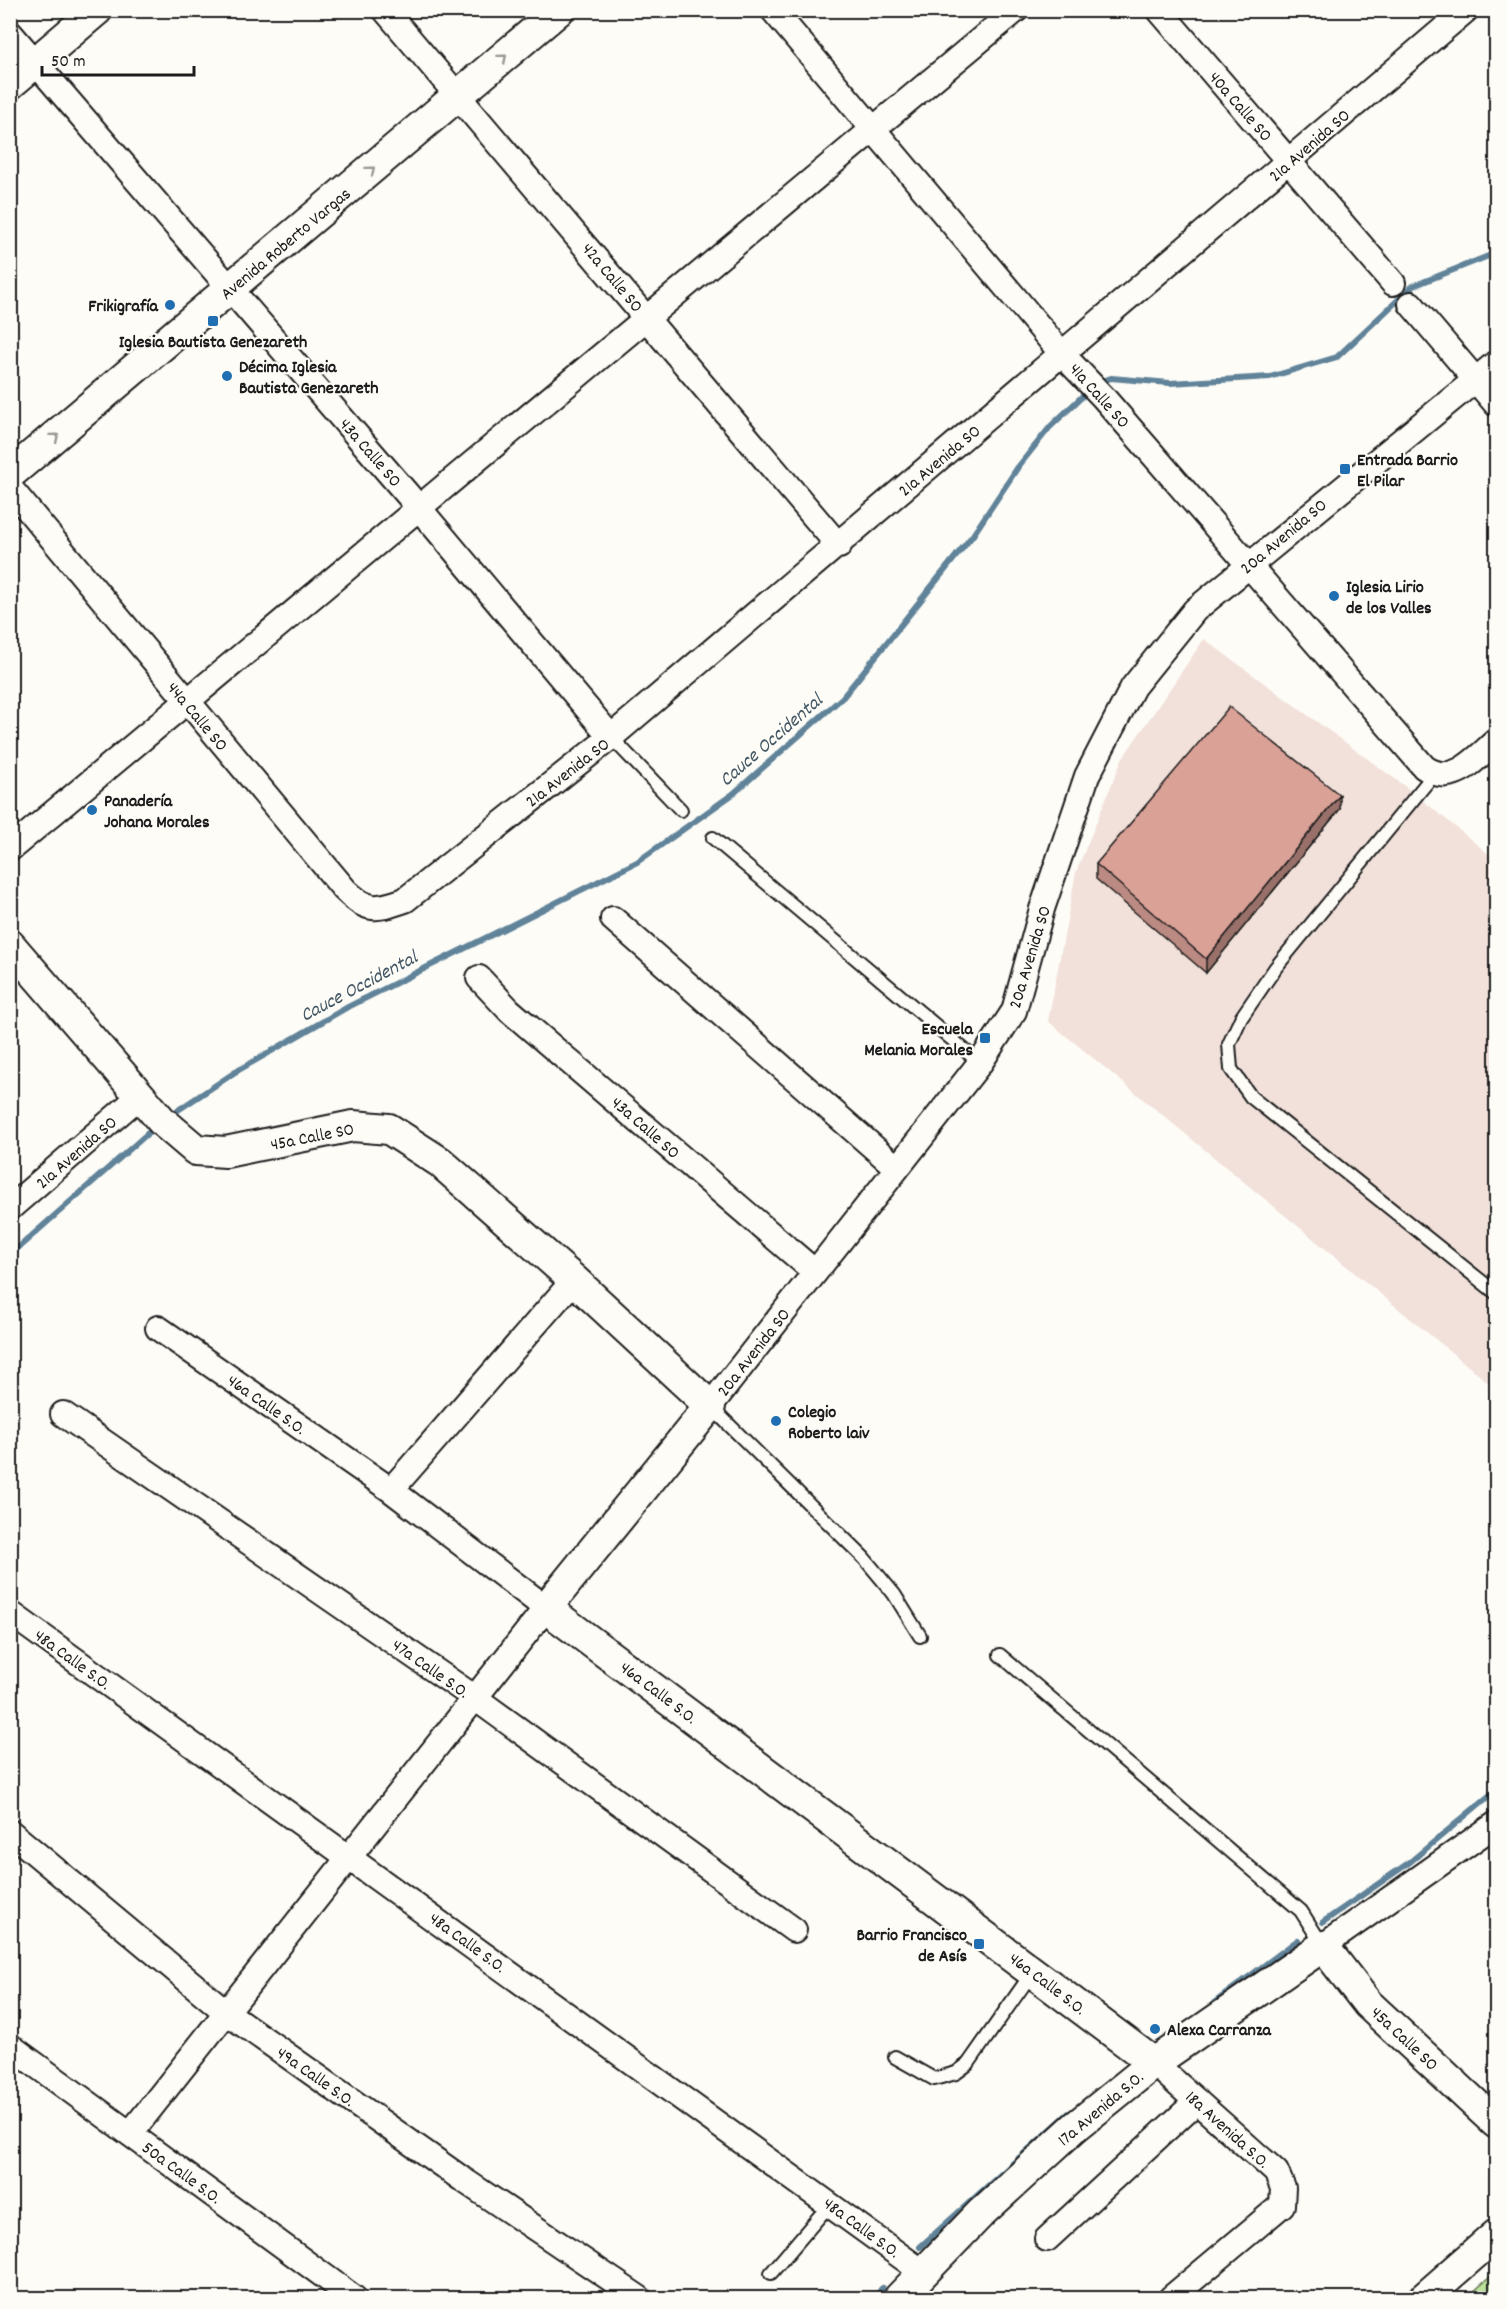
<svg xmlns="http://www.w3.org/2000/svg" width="1507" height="2309" font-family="Dekko,sans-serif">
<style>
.built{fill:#f2e1da}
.green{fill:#bbe19b;stroke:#6c7e5c;stroke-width:1.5}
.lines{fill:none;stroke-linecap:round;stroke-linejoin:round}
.stream{stroke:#608399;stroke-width:6}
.service-casing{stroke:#1c1c1c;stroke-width:16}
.minor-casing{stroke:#1c1c1c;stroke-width:28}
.tertiary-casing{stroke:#1c1c1c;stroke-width:34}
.service{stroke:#fdfcf7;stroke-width:12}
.minor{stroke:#fdfcf7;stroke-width:24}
.tertiary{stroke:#fdfcf7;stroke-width:30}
.wall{fill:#bb8a82;stroke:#1c1c1c;stroke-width:1.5}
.shaded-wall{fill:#99716a;stroke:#1c1c1c;stroke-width:1.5}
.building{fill:#daa197;stroke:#1c1c1c;stroke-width:1.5}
.oneway{stroke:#989794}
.poi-dot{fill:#1f6fb2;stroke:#fdfcf7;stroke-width:2}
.labels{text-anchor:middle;stroke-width:4.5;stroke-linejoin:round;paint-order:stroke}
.street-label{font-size:18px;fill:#1c1c1c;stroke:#fdfcf7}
.poi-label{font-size:18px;font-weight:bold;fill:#1c1c1c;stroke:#fdfcf7;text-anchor:start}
.water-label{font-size:20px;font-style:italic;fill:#445865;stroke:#fdfcf7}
</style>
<rect width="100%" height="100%" fill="#fdfcf7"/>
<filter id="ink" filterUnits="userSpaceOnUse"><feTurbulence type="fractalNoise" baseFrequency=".0167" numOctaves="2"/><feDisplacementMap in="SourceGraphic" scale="12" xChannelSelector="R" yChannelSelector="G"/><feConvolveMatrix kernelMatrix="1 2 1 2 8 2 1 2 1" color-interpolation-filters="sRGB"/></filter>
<g filter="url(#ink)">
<path class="built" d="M1204 639 1410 790 1496 860V1389L1048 1021 1076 872 1122 759Z"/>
<path class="green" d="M1496 2272V2298H1466Z"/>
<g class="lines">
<path class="stream" d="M1097 383 1111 378 1170 383 1270 377 1337 357 1413 286 1496 253
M169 1116 237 1071 346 1008 637 862 733 794 843 697 973 535 1018 467 1050 427 1090 389
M10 1255 156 1126
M1323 1922 1410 1862 1496 1790
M1214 2003 1298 1940
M920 2247 1069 2113
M875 2298 882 2288"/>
<defs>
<path id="service" d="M611 737 681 810
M1434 774 1276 967 1241 1018 1229 1044 1231 1069 1251 1097 1496 1293
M713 838 980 1063
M710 1406 864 1558 894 1594 920 1636
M1000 1655 1301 1911 1323 1946
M895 2057 934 2079 956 2073 968 2064 1032 1973
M771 2273 830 2204"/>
<path id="minor" d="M385 10 839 546
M773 10 1063 355 1103 397 1424 767C1452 788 1475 759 1496 741
M1159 10 1393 283
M10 33 408 495 611 737
M1411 304 1496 404
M10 488 345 890C368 912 376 910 405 900L611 737 1466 10
M10 849 1016 10
M613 919 896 1167
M479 978 509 1010 815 1272
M10 1208 141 1095
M710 1406 980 1063 1014 1011 1042 909 1087 776 1133 687 1195 610 1496 363
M63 1414 475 1698 794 1930
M391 1490 574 1280
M10 1613 924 2273
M10 1832 226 2012 462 2179 639 2298
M1323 1946 1496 1824
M10 2046 354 2298
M1154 2063 1276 2172 1283 2188 1282 2205 1171 2298
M130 2134 546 1608 391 1490 158 1328
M1047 2239 1197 2101"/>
<path id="tertiary" d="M10 84 97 10
M10 474 559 10
M10 945 162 1121 196 1150 226 1152 353 1126 389 1129 440 1162 574 1280 710 1406 546 1608 1154 2063
M899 2298 982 2212 1075 2127 1154 2063 1323 1946 1368 2004 1496 2123
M1424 2298 1496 2235"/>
</defs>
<use href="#service" class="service-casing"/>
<use href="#minor" class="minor-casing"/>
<use href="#tertiary" class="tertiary-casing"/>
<use href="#service" class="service"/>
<use href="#minor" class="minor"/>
<use href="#tertiary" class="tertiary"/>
</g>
<path class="wall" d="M1340 809 1206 973 1096 879V864Z"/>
<path class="shaded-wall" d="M1340 795V809L1206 973V959Z"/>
<path class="building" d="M1229 707 1340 795 1206 959 1096 864Z"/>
<defs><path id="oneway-chevron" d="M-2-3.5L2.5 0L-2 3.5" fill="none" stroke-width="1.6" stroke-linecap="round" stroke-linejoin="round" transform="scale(1.5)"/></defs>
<g class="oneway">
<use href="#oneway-chevron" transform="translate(503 58) rotate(-40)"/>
<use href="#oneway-chevron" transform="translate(371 170) rotate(-40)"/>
<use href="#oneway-chevron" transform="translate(55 437) rotate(-40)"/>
</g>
</g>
<g class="poi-dot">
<circle cx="170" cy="305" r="6"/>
<rect x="207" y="315" width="12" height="12" rx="3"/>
<circle cx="227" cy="376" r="6"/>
<rect x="1339" y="463" width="12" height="12" rx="3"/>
<circle cx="1334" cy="596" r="6"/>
<circle cx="92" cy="810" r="6"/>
<rect x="979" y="1032" width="12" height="12" rx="3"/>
<circle cx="776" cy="1421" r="6"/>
<rect x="973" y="1938" width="12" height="12" rx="3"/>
<circle cx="1155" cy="2029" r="6"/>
</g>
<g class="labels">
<g class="street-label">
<text transform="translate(1241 106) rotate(49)" y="6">40a Calle SO</text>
<text transform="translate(1309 145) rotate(-41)" y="6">21a Avenida SO</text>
<text transform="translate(285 243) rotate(-40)" y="6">Avenida Roberto Vargas</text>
<text transform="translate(613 277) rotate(50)" y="6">42a Calle SO</text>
<text transform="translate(1100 395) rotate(48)" y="6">41a Calle SO</text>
<text transform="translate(371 452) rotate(49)" y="6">43a Calle SO</text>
<text transform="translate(939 460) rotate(-40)" y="6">21a Avenida SO</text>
<text transform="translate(1283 536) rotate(-40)" y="6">20a Avenida SO</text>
<text transform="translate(198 716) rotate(50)" y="6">44a Calle SO</text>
<text transform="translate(567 772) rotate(-38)" y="6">21a Avenida SO</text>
<text transform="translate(1029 957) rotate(-73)" y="6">20a Avenida SO</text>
<text transform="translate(646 1127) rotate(41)" y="6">43a Calle SO</text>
<text transform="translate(312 1136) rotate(-11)" y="6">45a Calle SO</text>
<text transform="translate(76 1152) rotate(-41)" y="6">21a Avenida SO</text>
<text transform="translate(753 1352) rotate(-52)" y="6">20a Avenida SO</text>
<text transform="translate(267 1404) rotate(35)" y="6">46a Calle S.O.</text>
<text transform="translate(73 1659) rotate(36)" y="6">48a Calle S.O.</text>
<text transform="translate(431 1668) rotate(35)" y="6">47a Calle S.O.</text>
<text transform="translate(659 1692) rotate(37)" y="6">46a Calle S.O.</text>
<text transform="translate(468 1942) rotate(36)" y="6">48a Calle S.O.</text>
<text transform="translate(1048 1983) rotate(37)" y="6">46a Calle S.O.</text>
<text transform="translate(1405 2038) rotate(43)" y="6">45a Calle SO</text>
<text transform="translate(316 2076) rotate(35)" y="6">49a Calle S.O.</text>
<text transform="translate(1100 2108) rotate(-40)" y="6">17a Avenida S.O.</text>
<text transform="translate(1228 2129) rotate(42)" y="6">18a Avenida S.O.</text>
<text transform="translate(182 2172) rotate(36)" y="6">50a Calle S.O.</text>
<text transform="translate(862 2227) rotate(36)" y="6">48a Calle S.O.</text>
</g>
<g class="poi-label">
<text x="158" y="311" text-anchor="end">Frikigrafía</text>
<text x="213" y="347" text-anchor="middle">Iglesia Bautista Genezareth</text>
<text x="239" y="372">Décima Iglesia<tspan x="239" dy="21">Bautista Genezareth</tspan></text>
<text x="1357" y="465">Entrada Barrio<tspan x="1357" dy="21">El Pilar</tspan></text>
<text x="1346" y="592">Iglesia Lirio<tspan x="1346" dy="21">de los Valles</tspan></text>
<text x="104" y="806">Panadería<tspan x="104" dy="21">Johana Morales</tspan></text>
<text x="973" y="1034" text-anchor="end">Escuela<tspan x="973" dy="21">Melania Morales</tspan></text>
<text x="788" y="1417">Colegio<tspan x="788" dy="21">Roberto laiv</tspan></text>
<text x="967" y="1940" text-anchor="end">Barrio Francisco<tspan x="967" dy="21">de Asís</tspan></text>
<text x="1167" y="2035">Alexa Carranza</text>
</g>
<g class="water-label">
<text transform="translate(770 739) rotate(-41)" y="7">Cauce Occidental</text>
<text transform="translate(358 985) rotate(-28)" y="7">Cauce Occidental</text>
</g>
</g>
<rect width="1507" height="2309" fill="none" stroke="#fdfcf7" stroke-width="36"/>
<rect x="18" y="18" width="1471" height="2273" fill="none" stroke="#1c1c1c" stroke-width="2" filter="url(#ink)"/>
<path d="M42 66v9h152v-9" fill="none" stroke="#1c1c1c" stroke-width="3"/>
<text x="51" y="66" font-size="18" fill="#1c1c1c" stroke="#fdfcf7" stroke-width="4.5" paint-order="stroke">50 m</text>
</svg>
